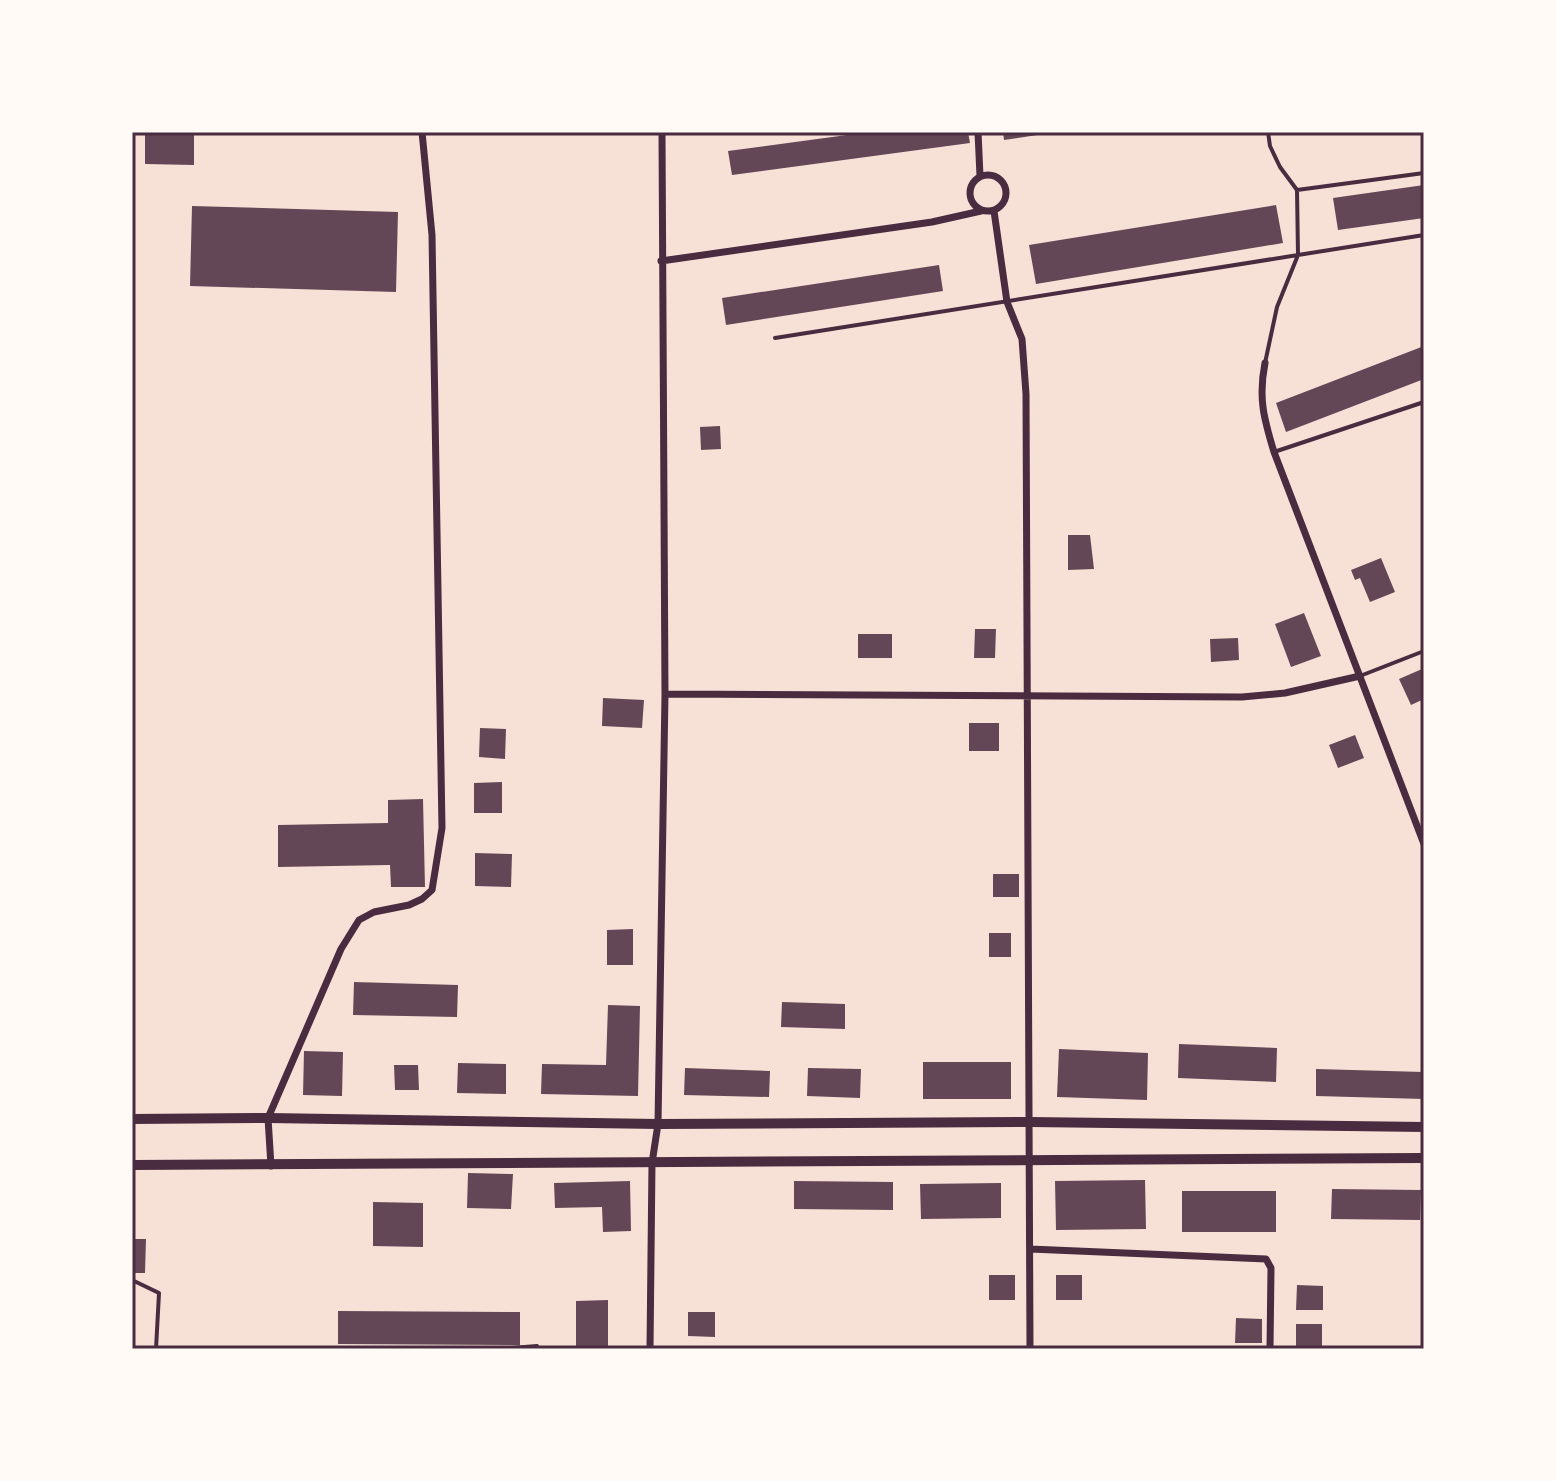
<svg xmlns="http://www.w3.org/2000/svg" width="1556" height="1481" font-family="'Work Sans',sans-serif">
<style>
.building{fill:#644757}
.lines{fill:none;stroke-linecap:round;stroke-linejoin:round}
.service{stroke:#4a2c40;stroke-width:4}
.minor{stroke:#4a2c40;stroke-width:7}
.secondary{stroke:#4a2c40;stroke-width:10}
.neatline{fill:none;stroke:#4a2c40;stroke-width:3}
</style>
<rect width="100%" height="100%" fill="#f7e1d7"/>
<path class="building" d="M145 132H194V165L145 164Z
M869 132H968L970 143 732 175 728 151Z
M1003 132H1044V134L1004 140Z
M1424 185V218L1338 230 1333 198Z
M1276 205 1283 243 1036 284 1029 245Z
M192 206 398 212 396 292 190 286Z
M939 265 943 291 726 325 722 298Z
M1424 346V379L1286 432 1276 403Z
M720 426 721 449 701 450 700 427Z
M1068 535H1090L1094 569 1068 570Z
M1381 558 1395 592 1370 602 1360 578 1355 580 1351 570Z
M1304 613 1321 656 1291 667 1275 624Z
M975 629H996L995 658H974Z
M858 634H892V658H858Z
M1238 638 1239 660 1211 662 1210 639Z
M1422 669 1424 699 1411 705 1399 679Z
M603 698 644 700 642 728 602 726Z
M969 723H999V751H969Z
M480 728 506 729 505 759 479 757Z
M1355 735 1364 758 1338 768 1329 745Z
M502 782V813H474V783Z
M423 799 425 887H391L390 865 278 867V825L388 823V800Z
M475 853 512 854 511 887 475 886Z
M993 874H1019V897H993Z
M633 929V965H607V930Z
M989 933H1011V957H989Z
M354 982 458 985 457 1017 353 1015Z
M782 1002 845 1004V1029L781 1027Z
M608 1005 640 1006 638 1096 541 1094 542 1064 606 1065Z
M1179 1044 1277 1048 1276 1082 1178 1078Z
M1059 1049 1148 1053 1147 1100 1057 1097Z
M304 1051 343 1052 342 1096 303 1095Z
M923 1062H1011V1099H923Z
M458 1063 506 1064V1094L457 1093Z
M394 1065H418L419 1090H395Z
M685 1068 770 1071 769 1097 684 1095Z
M808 1068 861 1069 860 1098 807 1096Z
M1316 1069 1424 1072V1099L1316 1096Z
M468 1173 513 1174 511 1209 467 1208Z
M1145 1180 1146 1229 1056 1230 1055 1181Z
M630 1181 631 1231 603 1232 602 1207 555 1208 554 1183Z
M794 1181 893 1182V1210L794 1209Z
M1001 1183V1218L921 1219 920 1184Z
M1332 1189 1421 1190 1420 1220 1331 1219Z
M1182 1191H1276V1232H1182Z
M373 1202 423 1203V1247L373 1246Z
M132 1239H146L145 1273H132Z
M989 1275H1015V1300H989Z
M1056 1275H1082V1300H1056Z
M1297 1285 1323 1286V1310H1296Z
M608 1300V1349H576V1301Z
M338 1311 520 1312V1345L338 1344Z
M688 1312H715V1337L688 1336Z
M1236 1318 1262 1319V1343H1235Z
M1296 1324H1322V1349L1296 1348Z"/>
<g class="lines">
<path class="service" d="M716 132H732
M1297 190 1424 173
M775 338 1424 235
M1265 363 1277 307 1298 255 1297 190 1280 167 1270 146 1268 132
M1274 452 1424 402
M1360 676 1424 651
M132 1280 159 1293 156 1349
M498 1349 537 1346V1349"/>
<path class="minor" d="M978 132 980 176
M970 193a18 18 0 1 1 36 0a18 18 0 1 1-36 0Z
M994 211 1007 302 1022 339 1026 394 1030 1349
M661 261 932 222 981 211
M1265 363C1258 398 1264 419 1274 452L1424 844
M665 694 1242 697 1285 693 1360 676
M271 1166 268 1118 341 949 359 920 374 912 409 905 422 899 432 890 442 828 432 235 422 132
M1030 1249 1266 1259 1271 1268 1270 1349
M650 1349 652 1163 658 1124 665 694 662 132"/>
<path class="secondary" d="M132 1119 268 1118 658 1124 1030 1122 1424 1127
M132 1165 1424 1158"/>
</g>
<rect width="1556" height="1481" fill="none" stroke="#fffaf5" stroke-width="268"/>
<rect x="134" y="134" width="1288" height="1213" class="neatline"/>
</svg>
